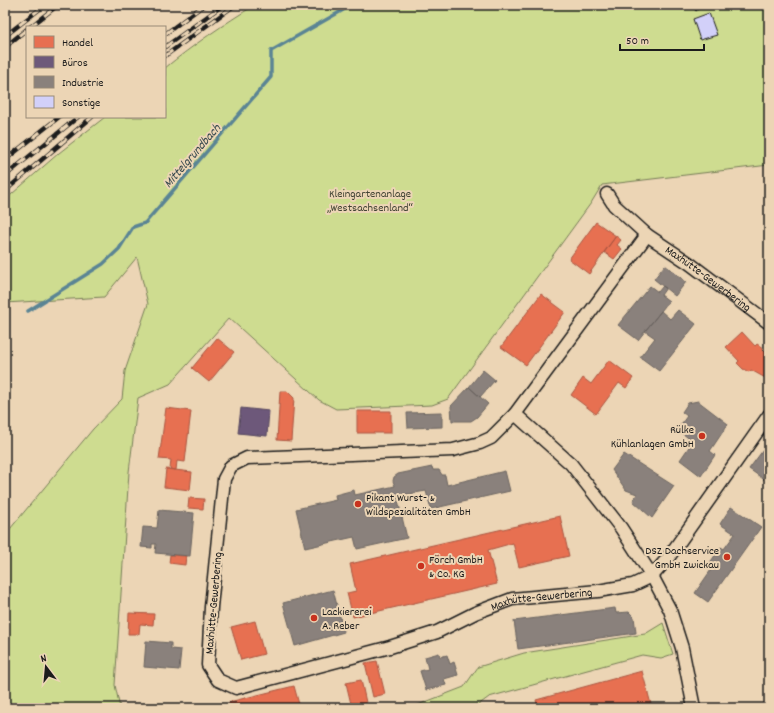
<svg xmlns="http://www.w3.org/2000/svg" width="774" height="713" font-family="Dekko,sans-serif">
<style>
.green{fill:#cedc90;stroke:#757c56}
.shops{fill:#e76f51;stroke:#aa5641}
.offices{fill:#6d597a;stroke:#55475e}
.industry{fill:#8a817c;stroke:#69635f}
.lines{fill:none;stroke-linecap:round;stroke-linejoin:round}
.stream{stroke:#5a8494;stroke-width:3.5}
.building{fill:#d2d0f9;stroke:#1c1c1c}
.minor-casing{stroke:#1c1c1c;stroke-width:15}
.minor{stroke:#ecd5b5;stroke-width:12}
.rail-casing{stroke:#1c1c1c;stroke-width:4.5}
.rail{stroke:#ecd5b5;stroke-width:3;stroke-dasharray:9;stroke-linecap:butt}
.poi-dot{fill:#c8321e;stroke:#ecd5b5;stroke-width:1.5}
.labels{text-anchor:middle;stroke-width:4;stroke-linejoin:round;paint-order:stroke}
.park-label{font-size:12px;fill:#404233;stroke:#ecd5b5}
.street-label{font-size:12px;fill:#1c1c1c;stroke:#ecd5b5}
.poi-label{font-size:12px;fill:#1c1c1c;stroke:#ecd5b5;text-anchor:start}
.water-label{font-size:13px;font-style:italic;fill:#36484e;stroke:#ecd5b5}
</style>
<rect width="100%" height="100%" fill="#ecd5b5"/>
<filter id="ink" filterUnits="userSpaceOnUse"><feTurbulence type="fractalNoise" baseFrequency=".025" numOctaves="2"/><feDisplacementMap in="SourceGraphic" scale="8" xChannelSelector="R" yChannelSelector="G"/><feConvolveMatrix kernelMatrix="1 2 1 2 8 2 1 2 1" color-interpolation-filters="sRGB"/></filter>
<g filter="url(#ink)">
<path class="green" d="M255 5H769V165L602 185 591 203 448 399 432 405 336 409 319 400 229 318 170 384 138 398 129 472 115 685 120 708H5V535L93 429 122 399 125 371 148 304 137 257 104 297 5 303V200L59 153 105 117H165V68C193 45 224 24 255 5Z
M663 623 673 654 661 658 642 655 489 697 474 708H410L464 687 478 667 524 653 645 634Z"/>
<path class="shops" d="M596 222 616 236 589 274 569 259Z
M616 236 621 240 617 245 622 249 614 259 604 252Z
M541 294 565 312 526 365 501 347Z
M742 332 755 346 757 344 763 348 762 350 769 354V380L751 370 749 372 743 369 737 363 739 361 726 347Z
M217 338 234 352 209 382 192 368Z
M609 360 633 378 626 388 619 383 596 414 571 395 583 378 591 384Z
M280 391H287L294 398 291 441 277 440Z
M166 408 191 411 185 462 177 461 176 470 170 469 171 460 159 459Z
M357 411H391V433H357Z
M166 469 192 472 190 490 164 487Z
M189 498 204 499 203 509 188 508Z
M560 516 569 556 519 567 513 543 488 550 497 584 353 617 347 593 356 591 350 564Z
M170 555 186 556 185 565 169 563Z
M129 613 154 614 153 625 140 624 139 634H128Z
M255 621 264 654 241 660 231 627Z
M377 661 385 694 373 697 365 663Z
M642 671 652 708H538L536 700Z
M361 680 367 707 352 708 346 683Z
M294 686 300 708H230L229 702Z"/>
<path class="offices" d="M241 408 269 411 267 436 238 433Z"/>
<path class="industry" d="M665 265 686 282 675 296 654 279Z
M650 286 658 292 663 286 666 288 661 295 669 301 638 340 618 325Z
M678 310 696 324 659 371 640 357 655 338 645 331 661 311 670 319Z
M483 370 495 380 480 397 469 387Z
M469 387 488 404 477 417 471 421H452L451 406Z
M698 401 728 424 710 451 715 455 701 476 680 460 693 441 677 430 687 416 682 412 688 403Z
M442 412V427L408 428 407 413Z
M769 442V483L749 469Z
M624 454 674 486 652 518 633 501 637 494 626 490 612 470Z
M432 467 433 470H439L442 475H445L447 485 505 471 510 491 431 509 426 491 397 496 407 538 357 549 354 537 305 548 296 509 336 500 335 495 354 490 355 495 395 486 393 481 394 477 398 474Z
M731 507 761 527 708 602 695 593 713 567 709 564 721 547 724 549 735 534 720 524Z
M159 510 194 513 190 556 155 553 156 544H152V548L141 547 143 527 157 528Z
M333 590 344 632 295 646 283 603Z
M615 608 616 613 629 612 634 617 636 633 518 649 514 621Z
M146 641 171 643V649L181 650 179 670 144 667Z
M439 653 440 657 447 655 450 664 454 662 458 675 444 679 446 685 426 690 420 671 428 669 425 657Z"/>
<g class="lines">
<path class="stream" d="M28 311 103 264 119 249 133 227 145 223 271 77V51L352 5"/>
</g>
<path class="building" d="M691 5H703L696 11Z
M709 13 717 35 700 40 693 19Z"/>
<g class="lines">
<defs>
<g id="minor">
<path id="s1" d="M607 194 614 205 647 235 515 414 491 438 480 443 453 450 247 458 231 466 224 479 211 607 208 665 218 680 236 688 390 647 437 632 475 613 512 599 598 591 633 585 652 576 668 558 769 415"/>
<path id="s2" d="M647 235 689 263 769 323"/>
<path d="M515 414 571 464 621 528 652 576 670 610 682 648 694 708"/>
</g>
</defs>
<use href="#minor" class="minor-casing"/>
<use href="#minor" class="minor"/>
<defs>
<path id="rail" d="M30 27 58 5
M165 34 204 5
M5 36 45 5
M5 47 27 29
M165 47 223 5
M165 56 235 5
M5 160 59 117
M5 176 78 117
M5 191 92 117"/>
</defs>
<use href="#rail" class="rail-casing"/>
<use href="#rail" class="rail"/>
</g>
</g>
<g class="poi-dot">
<circle cx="702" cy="436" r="4"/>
<circle cx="358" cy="504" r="4"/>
<circle cx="727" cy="557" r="4"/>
<circle cx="421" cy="566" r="4"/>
<circle cx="314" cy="618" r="4"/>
</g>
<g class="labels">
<g class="park-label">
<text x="370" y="197">Kleingartenanlage<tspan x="370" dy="14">„Westsachsenland“</tspan></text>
</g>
<g class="street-label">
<text dy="4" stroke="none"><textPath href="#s2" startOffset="75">Maxhütte-Gewerbering</textPath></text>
<text dy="4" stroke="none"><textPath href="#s1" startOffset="1137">Maxhütte-Gewerbering</textPath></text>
<text transform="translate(213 603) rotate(-85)" y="4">Maxhütte-Gewerbering</text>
</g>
<g class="poi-label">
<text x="694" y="433" text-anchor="end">Rülke<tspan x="694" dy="14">Kühlanlagen GmbH</tspan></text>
<text x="366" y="501">Pikant Wurst- &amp;<tspan x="366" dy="14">Wildspezialitäten GmbH</tspan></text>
<text x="719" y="554" text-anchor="end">DSZ Dachservice<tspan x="719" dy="14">GmbH Zwickau</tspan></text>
<text x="429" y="563">Förch GmbH<tspan x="429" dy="14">&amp; Co. KG</tspan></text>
<text x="322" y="615">Lackiererei<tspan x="322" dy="14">A. Reber</tspan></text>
</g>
<g class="water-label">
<text transform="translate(191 155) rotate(-49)" y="5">Mittelgrundbach</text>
</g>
</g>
<rect width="774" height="713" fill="none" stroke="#ecd5b5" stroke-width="20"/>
<rect x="10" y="10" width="754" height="693" fill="none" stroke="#1c1c1c" stroke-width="1.5" filter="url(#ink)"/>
<rect x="26" y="26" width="140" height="92" fill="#ecd5b5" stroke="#998b78"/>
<rect x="34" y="36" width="20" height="12" fill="#e76f51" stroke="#998b78"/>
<text x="62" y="46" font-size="12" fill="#1c1c1c">Handel</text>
<rect x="34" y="56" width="20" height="12" fill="#6d597a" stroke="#998b78"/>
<text x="62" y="66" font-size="12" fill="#1c1c1c">Büros</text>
<rect x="34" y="76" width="20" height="12" fill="#8a817c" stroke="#998b78"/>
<text x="62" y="86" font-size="12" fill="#1c1c1c">Industrie</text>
<rect x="34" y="96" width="20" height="12" fill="#d2d0f9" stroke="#998b78"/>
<text x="62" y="106" font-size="12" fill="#1c1c1c">Sonstige</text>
<g transform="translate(46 667) rotate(344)" stroke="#ecd5b5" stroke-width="3" paint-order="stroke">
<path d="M0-3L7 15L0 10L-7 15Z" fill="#1c1c1c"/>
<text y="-6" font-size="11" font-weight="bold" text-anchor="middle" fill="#1c1c1c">N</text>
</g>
<path d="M620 44v6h84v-6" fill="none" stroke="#1c1c1c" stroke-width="2"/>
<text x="626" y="44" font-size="12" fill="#1c1c1c" stroke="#ecd5b5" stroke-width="3" paint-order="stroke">50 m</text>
</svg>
